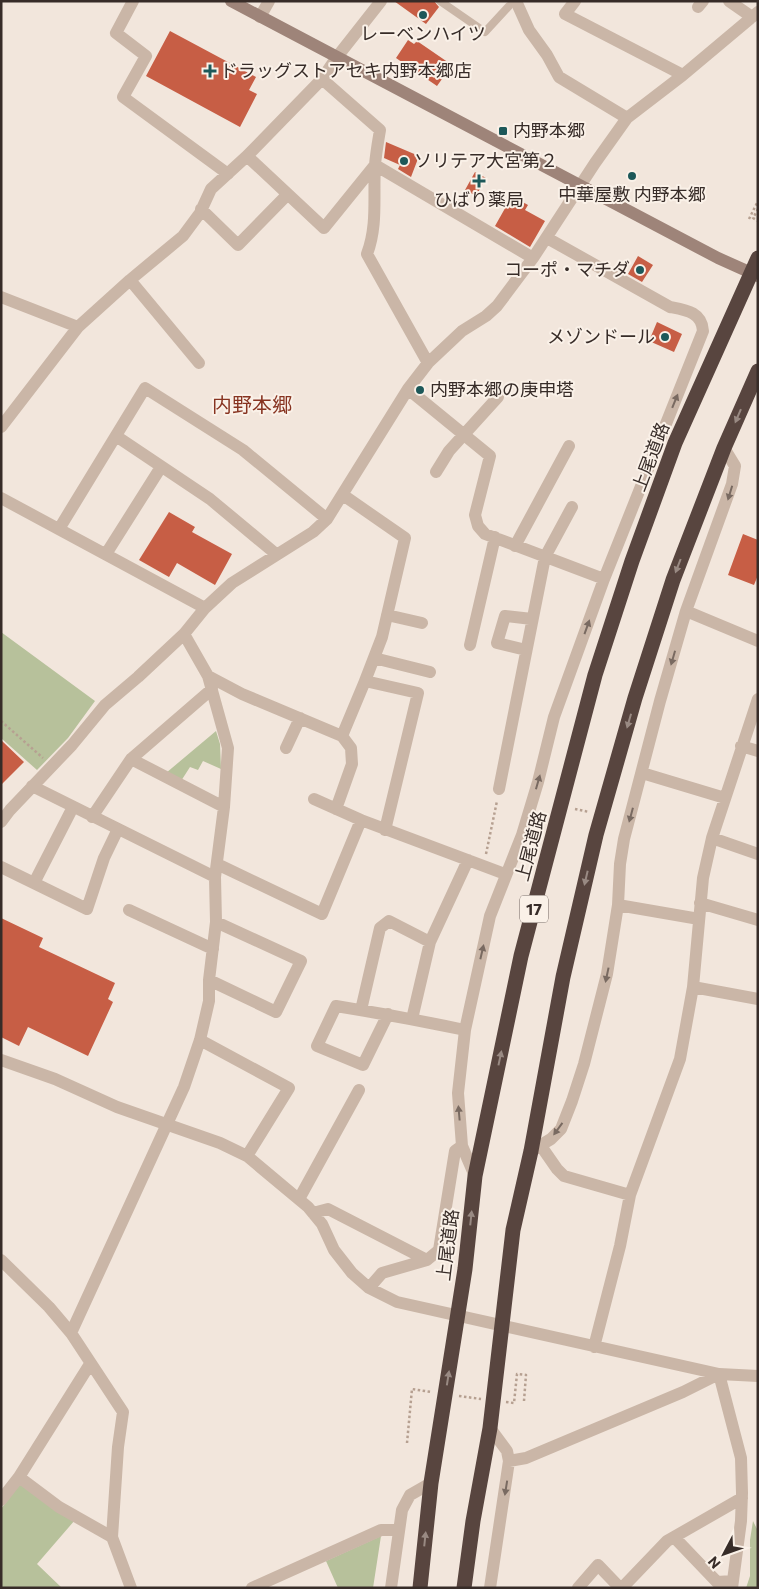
<svg xmlns="http://www.w3.org/2000/svg" width="759" height="1589" font-family="Commissioner,'Noto Sans JP',sans-serif">
<style>
.green{fill:#b7c19b}
.building{fill:#c75e45}
.lines{fill:none;stroke-linecap:round;stroke-linejoin:round}
.path{stroke:#b6a091;stroke-width:2.5;stroke-dasharray:2.5 2.5;stroke-linecap:butt}
.lane{stroke:#cab6a7;stroke-width:8}
.street{stroke:#cab6a7;stroke-width:12}
.secondary{stroke:#9e8479;stroke-width:12}
.highway{stroke:#58453f;stroke-width:15}
.oneway{fill:#796a61}
.oneway2{fill:#998a83}
.poi-dot{fill:#1d5859;stroke:#faf1e8;stroke-width:2}
.labels{text-anchor:middle;stroke-width:4;stroke-linejoin:round;paint-order:stroke}
.shield{fill:#faf1e8;stroke:#726762;stroke-width:1}
.shield-label{font-size:16px;font-weight:bold;fill:#372c28}
.poi-label{font-size:18px;fill:#372c28;stroke:#faf1e8;text-anchor:start}
.street-label{font-size:18px;fill:#372c28;stroke:#faf1e8}
.quarter-label{font-size:20px;fill:#873320;stroke:#faf1e8}
</style>
<rect width="100%" height="100%" fill="#f2e6dc"/>
<path class="green" d="M1 632 95 701 68 738 37 770 1 738Z
M216 731 220 744 221 769 203 761 198 770 190 767 181 781 166 773Z
M25 1483 75 1520 37 1564 62 1588H1V1509L19 1485Z
M753 1521 758 1531V1588H746L750 1576V1540Z
M381 1536 373 1588H338L326 1561Z"/>
<path class="building" d="M394 1H434L439 7 426 24Z
M170 31 256 77 249 90 257 94 240 127 146 76Z
M408 40 414 44 417 41 452 65 437 86 396 58Z
M386 142 419 156 411 177 398 169 400 165 384 158Z
M475 172 486 178 476 196 465 190Z
M512 196 528 205 525 210 545 221 530 247 495 226Z
M638 256 653 265 642 282 628 274Z
M657 322 682 334 674 352 649 341Z
M169 512 195 527 192 532 232 554 215 585 177 563 169 577 139 560Z
M743 534 758 540V575L754 585 728 575Z
M1 740 24 762 1 785Z
M1 918 43 938 39 947 115 983 108 999 113 1002 88 1056 28 1027 19 1046 1 1037Z"/>
<g class="lines">
<path class="path" d="M758 209 753 218 758 221
M749 219 758 201
M1 721 43 758
M575 809 589 812
M486 854 497 801
M459 1396 481 1399
M506 1402 514 1403 517 1374 526 1375 524 1401
M407 1443 412 1389 431 1392"/>
<path class="lane" d="M440 1 485 32 509 6"/>
<path class="street" d="M133 1 116 33 146 56 123 97 228 174
M516 1 529 30 547 55 559 77 627 118
M575 1 565 14 683 75
M729 1 752 17
M698 7 703 1
M260 17 269 1
M322 79 380 130C378 142 376 153 375 165 373 196 378 225 367 254L428 363
M247 156 324 228 375 165
M375 165 533 258
M201 209 238 245 287 195
M130 280 199 363
M1 297 78 327
M408 389 490 456 475 515 478 526 485 534 604 579
M1 427 78 327 130 280 183 236 200 213 211 189 247 156 322 79 337 57 381 1
M116 436 210 499 276 554
M436 472 449 451 498 397
M343 495 405 538 382 637 365 681 418 693 385 830
M1 498 205 608
M59 529 145 388 243 450 327 519
M515 546 569 446
M106 554 161 467
M686 611 758 641
M387 615 422 623
M470 645 495 537
M526 650 497 643 505 616 532 619
M374 658 430 672
M208 676 242 694 342 736 365 681
M741 746 758 751
M286 748 300 718
M131 759 224 807
M642 773 725 798
M32 786 215 877
M499 789 545 557 572 507
M314 799 361 820
M336 809 352 764 351 748 342 736
M92 817 131 759 212 689
M1 822 10 810 72 745 105 705 138 677 184 634 205 608 232 583 313 532 327 519 408 389 428 363 462 331 486 316 497 306 533 258 595 163 627 118 683 75 758 12
M712 838 758 854
M217 864 322 914 361 820 505 874
M1 867 87 909 104 858 118 829
M34 883 73 807
M700 903 758 920
M618 905 699 919
M129 910 213 949
M209 980 276 1012 301 961 216 922
M693 987 758 999
M361 1010 380 928 389 921 430 942
M388 1014 363 1065 317 1046 336 1006C379 1013 422 1021 465 1030
M412 1019 430 942 468 860
M200 1040 289 1088 247 1156
M1 1060 55 1079 117 1107 220 1143 247 1156 308 1207 322 1224 334 1250 352 1273 369 1288 397 1302 719 1374 758 1376
M541 1146 557 1169 564 1176 630 1195
M531 1151 551 1139 561 1129 572 1101 584 1064 607 974 618 905 620 864 624 839 660 701 686 611 732 484 735 466 724 448
M475 1176 462 1146 458 1093 465 1030 490 916 522 835 538 782 554 717 604 579 703 331C702 312 686 310 670 307L547 238
M299 1199 359 1090
M313 1213 328 1209 427 1260
M1 1260 49 1307 71 1333 123 1412 118 1447 112 1537 131 1588
M369 1288 382 1273 427 1260 439 1250 455 1151 462 1146
M71 1333 184 1087 200 1040 209 1001V980L216 922 215 877 224 807 228 748 208 676 184 634
M594 1347 620 1246 630 1195 680 1059 693 987 703 878 712 838 758 699
M719 1374 741 1458 742 1493 741 1521 732 1588
M490 1428 507 1451 509 1461 490 1588
M509 1461 526 1458 683 1392 719 1374
M19 1477 59 1507 112 1537
M1 1500 19 1477 90 1364
M674 1537 717 1582 733 1581
M252 1588 381 1530H399
M391 1588 402 1510 410 1495 431 1483
M578 1588 598 1565 620 1588
M622 1588 667 1541 742 1498"/>
<path class="secondary" d="M231 1 718 258 758 276"/>
<path class="highway" d="M420 1588 431 1483 465 1269 475 1176 521 956 595 675 632 561 675 443 758 258
M464 1588 473 1521 490 1428 513 1230 531 1151 563 977 596 835 635 698 673 580 724 448 758 371"/>
</g>
<defs><path id="oneway-solid" d="M-6-.8H1V-3.2L6.5 0L1 3.2V.8H-6Z" transform="scale(1.25)"/></defs>
<g class="oneway">
<use href="#oneway-solid" transform="translate(675 401) rotate(-68)"/>
<use href="#oneway-solid" transform="translate(730 493) rotate(107)"/>
<use href="#oneway-solid" transform="translate(587 627) rotate(-70)"/>
<use href="#oneway-solid" transform="translate(673 658) rotate(106)"/>
<use href="#oneway-solid" transform="translate(538 782) rotate(-74)"/>
<use href="#oneway-solid" transform="translate(631 815) rotate(105)"/>
<use href="#oneway-solid" transform="translate(482 952) rotate(-77)"/>
<use href="#oneway-solid" transform="translate(607 975) rotate(102)"/>
<use href="#oneway-solid" transform="translate(459 1113) rotate(-95)"/>
<use href="#oneway-solid" transform="translate(558 1129) rotate(126)"/>
<use href="#oneway-solid" transform="translate(506 1488) rotate(99)"/>
</g>
<g class="oneway2">
<use href="#oneway-solid" transform="translate(738 416) rotate(113)"/>
<use href="#oneway-solid" transform="translate(678 566) rotate(111)"/>
<use href="#oneway-solid" transform="translate(629 721) rotate(106)"/>
<use href="#oneway-solid" transform="translate(586 878) rotate(103)"/>
<use href="#oneway-solid" transform="translate(500 1058) rotate(-78)"/>
<use href="#oneway-solid" transform="translate(471 1218) rotate(-84)"/>
<use href="#oneway-solid" transform="translate(448 1378) rotate(-81)"/>
<use href="#oneway-solid" transform="translate(425 1539) rotate(-84)"/>
</g>
<g class="poi-dot">
<circle cx="423" cy="15" r="5"/>
<path d="M207.5 63.5h5v5h5v5h-5v5h-5v-5h-5v-5h5z"/>
<rect x="498" y="126" width="10" height="10" rx="2.5"/>
<circle cx="404" cy="161" r="5"/>
<circle cx="632" cy="176" r="5"/>
<path d="M476.5 173.5h5v5h5v5h-5v5h-5v-5h-5v-5h5z"/>
<circle cx="640" cy="270" r="5"/>
<circle cx="665" cy="337" r="5"/>
<circle cx="420" cy="390" r="5"/>
</g>
<g class="labels">
<rect class="shield" x="520" y="895.5" width="28" height="27" rx="4"/>
<g class="shield-label">
<text x="534" y="915">17</text>
</g>
<g class="poi-label">
<text x="423" y="40" text-anchor="middle">レーベンハイツ</text>
<text x="220" y="77">ドラッグストアセキ内野本郷店</text>
<text x="513" y="137">内野本郷</text>
<text x="414" y="167">ソリテア大宮第２</text>
<text x="632" y="201" text-anchor="middle">中華屋敷 内野本郷</text>
<text x="479" y="206" text-anchor="middle">ひばり薬局</text>
<text x="630" y="276" text-anchor="end">コーポ・マチダ</text>
<text x="655" y="343" text-anchor="end">メゾンドール</text>
<text x="430" y="396">内野本郷の庚申塔</text>
</g>
<g class="street-label">
<text transform="translate(651 457) rotate(-69)" y="6">上尾道路</text>
<text transform="translate(531 846) rotate(-75)" y="6">上尾道路</text>
<text transform="translate(448 1245) rotate(-83)" y="6">上尾道路</text>
</g>
<g class="quarter-label">
<text x="252" y="412">内野本郷</text>
</g>
</g>
<rect width="759" height="1589" fill="none" stroke="#372c28" stroke-width="5"/>
<g transform="translate(724 1554) rotate(229)" stroke="#faf1e8" stroke-width="4" paint-order="stroke">
<path d="M0-4L9 19L0 12L-9 19Z" fill="#372c28"/>
<text y="-8" font-size="14" font-weight="bold" text-anchor="middle" fill="#372c28">N</text>
</g>
</svg>
